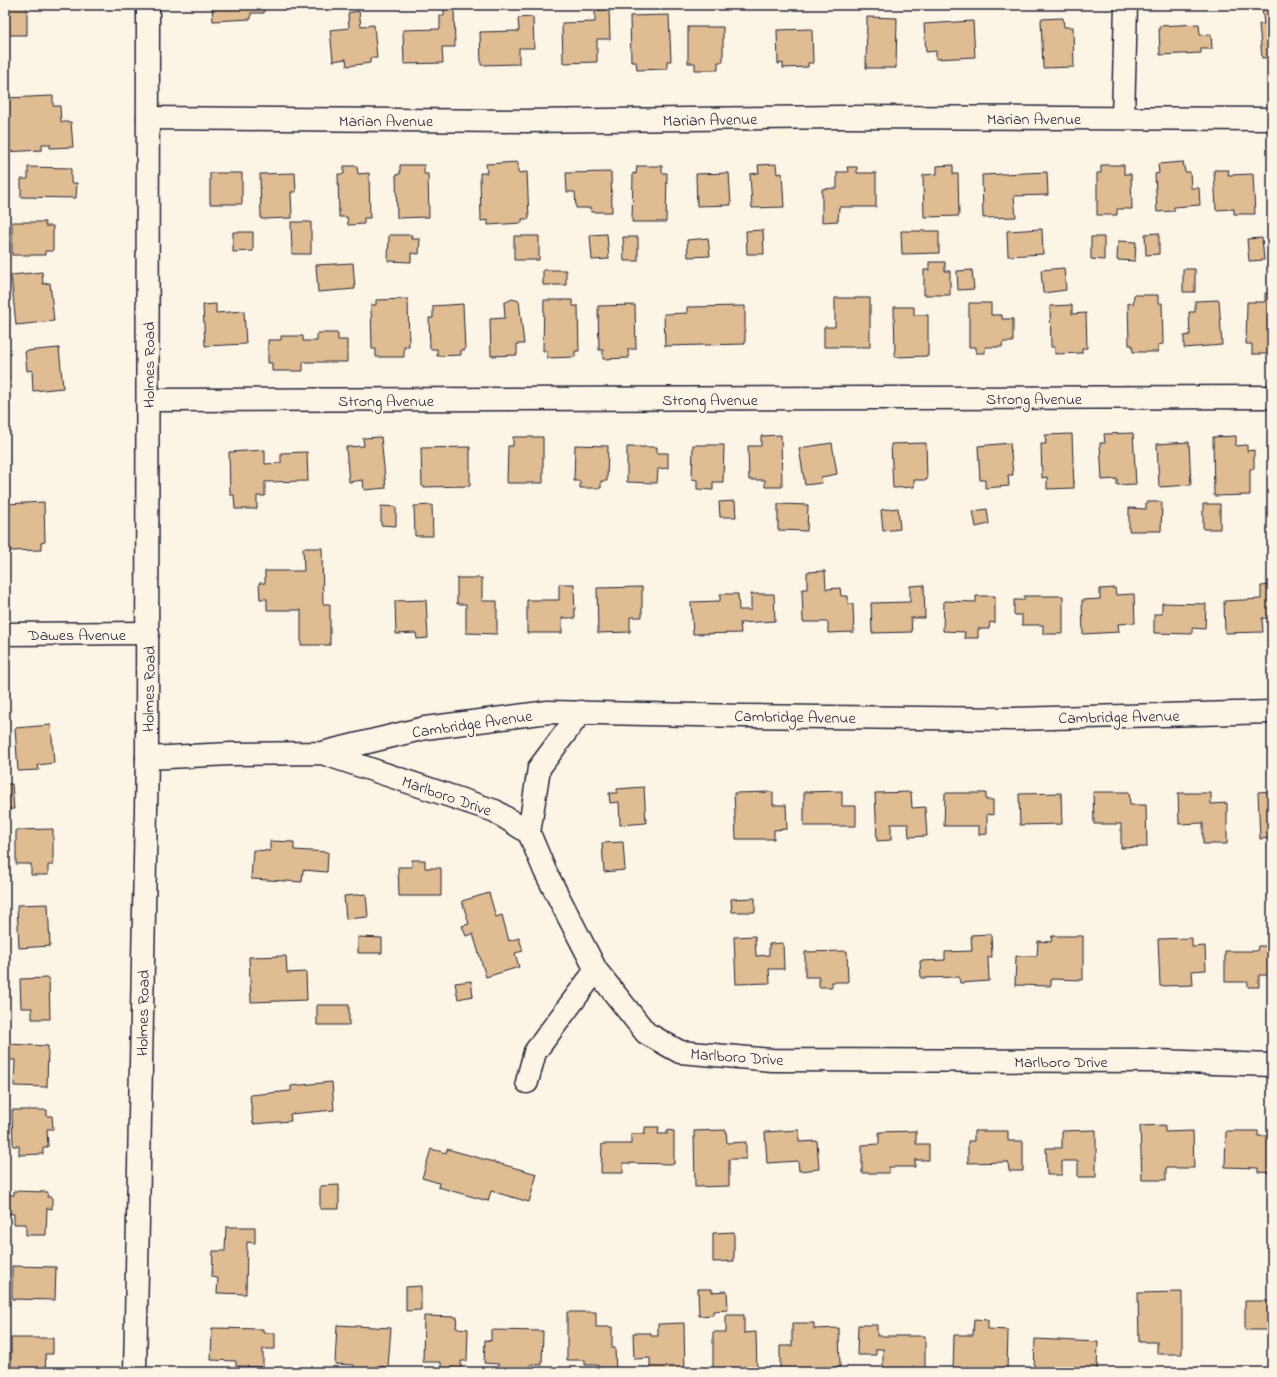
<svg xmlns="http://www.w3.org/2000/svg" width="1277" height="1377" font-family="'Indie Flower',sans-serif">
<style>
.building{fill:#dfbc91;stroke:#22223b}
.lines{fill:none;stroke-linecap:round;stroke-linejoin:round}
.minor-casing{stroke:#22223b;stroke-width:25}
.tertiary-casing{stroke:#22223b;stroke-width:25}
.minor{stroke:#fcf5e5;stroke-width:22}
.tertiary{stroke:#fcf5e5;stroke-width:22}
.labels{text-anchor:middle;stroke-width:4;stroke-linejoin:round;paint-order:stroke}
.street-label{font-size:16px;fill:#22223b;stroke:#fcf5e5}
</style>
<rect width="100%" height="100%" fill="#fcf5e5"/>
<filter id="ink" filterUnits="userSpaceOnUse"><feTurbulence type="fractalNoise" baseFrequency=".025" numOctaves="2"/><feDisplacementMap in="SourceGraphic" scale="8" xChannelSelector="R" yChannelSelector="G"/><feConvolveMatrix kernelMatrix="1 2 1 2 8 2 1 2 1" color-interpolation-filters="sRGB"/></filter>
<g filter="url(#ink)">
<path class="building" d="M205 5H264V13H251V19L213 21 212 7H205Z
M444 5H454L455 47H442L443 63 404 64 403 30 440 29V16H444Z
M5 6H27V35H5Z
M1272 7V57L1262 58 1259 24H1264L1262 8Z
M595 10H609L610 39H597V62L563 63 562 23 595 22Z
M359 11 361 26 374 25 377 58H370V63L347 66 346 59 333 61 330 30 349 28 348 13Z
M669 15 671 61H667V69L637 70 636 62H631L630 16Z
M533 17 534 48H519V64L481 65 480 32 519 31 518 18Z
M867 17 897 18 896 68H866Z
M1063 18 1064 27H1073L1074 67 1043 68 1041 19Z
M973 21 975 57 936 59V51L926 52 924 24Z
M1199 24 1200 35 1211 34 1212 49H1201V53L1160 55 1159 26Z
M688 27H723V62H718V70H695V63H688Z
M812 29 813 63H808V67L783 68V63L778 64 777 30Z
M53 96V106H60L61 122H71L73 147 50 148V144H42V150L5 152V98Z
M518 162V173L527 172 529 219H522V223L488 225V220L481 221 480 173H487L486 164Z
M1183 162 1185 172H1190L1191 188H1199L1200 205 1174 207V211L1157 212 1155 174 1159 173 1158 164Z
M776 164 777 174 782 173 784 207 752 208 750 174 759 173 758 165Z
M400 165H424V174H428L429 217 397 218 396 175 400 174Z
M953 165V174H958L959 216 924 217 923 175 937 174V166Z
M1101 165H1124V174H1131L1132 209H1117V215H1097V173H1101Z
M344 166H357L358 174 369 173 370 218H364V224L348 225 347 217H339L338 174H344Z
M637 166H662V173H667L666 222H632L633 173 636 174Z
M28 167 71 168V183H77L76 198 21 197V179H28Z
M847 167H857V173H876V207H839L838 221 822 222V189L837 188V172H848Z
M1214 170H1229L1228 175 1253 174 1255 214H1234V209L1216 210Z
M611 172 612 212H591V208H576L575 192H567L566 173Z
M1047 172 1048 195 1014 196 1016 217 983 218 982 175Z
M210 173H242V204H210Z
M295 173 296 192H291L292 218 261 219 260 174Z
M729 173 731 205 697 206 696 174Z
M12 222H45V226H53V251H45V255H12Z
M291 222H311V254H292Z
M1042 229 1043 254 1008 256 1007 231Z
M763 230 764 254H747L746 231Z
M901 231H939V253L902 254Z
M233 232H253V251L233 252Z
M1159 233V254L1146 255 1145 234Z
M607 234 609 259 592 260 590 235Z
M389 235H412L411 239H420L419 254 411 253V262L388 261Z
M514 236H539V260H514Z
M623 237H638V261H624Z
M1091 237H1104V260L1091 259Z
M708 238 710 256 688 257 687 240Z
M1262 238 1264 260 1249 261 1247 239Z
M1118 241 1136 242 1135 261 1117 260Z
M929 262H945V271H950V295H924V270H929Z
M353 263 355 289 318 292 316 265Z
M1064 268 1066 290 1043 293 1041 270Z
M1183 269H1195V292H1183Z
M543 270H566V285H543Z
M972 270 974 289 958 290 957 271Z
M42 272 43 284 50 283 54 321 16 325 11 275Z
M1265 293H1272V354H1252V344H1246L1247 302H1265Z
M1134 295H1158V303H1162L1163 344 1158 345V352H1133L1132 345H1129L1128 303 1133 304Z
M835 298H870V347H824V327H835Z
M408 299 409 347H404V357H376V349H372L371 305H376V300Z
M512 299 519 301 524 344H517V355L491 356 490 319 505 318 504 303Z
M544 300H572L573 306H578L579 351H575V357L547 358V351H543Z
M1219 300 1222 345 1184 348V336L1190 335 1189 312H1195V301Z
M969 303H991V315H1002V319H1013V342H1003L1002 347H985V353H976V347H969Z
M216 304V313L244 311 246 344 205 346 203 305Z
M463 304 465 350H461V355L437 356V349H430L429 318H433V306Z
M635 305 636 349H628L629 358 603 359V350H599L598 306Z
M1072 305V314L1086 313 1087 348H1082V353L1055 354V347H1051L1050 306Z
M745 306V344L665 346 664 314 687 313V307Z
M894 307H914V315H928V356L895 357Z
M317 333H338V340H347V362H303V371H272V363H268V340H281V336H303V341H317Z
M59 348 63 388 33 391 32 370 27 371 25 351Z
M1133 433 1136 484 1117 485V479L1102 480 1100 443H1105L1104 434Z
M1072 434 1074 488 1047 489V477L1042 478 1041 444H1046L1045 435Z
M781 435 782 487H765V480H749L748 446H761V436Z
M1236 436V446L1247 445V451L1254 450V469H1250V495L1214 496 1213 437Z
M381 437 386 488 364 490 363 480 349 482 346 447 364 446 363 438Z
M513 437H543V483H507L508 446H513Z
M1189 442 1191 485 1159 487 1157 444Z
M832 443 837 474 821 477 822 483 805 485 799 448Z
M926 443 927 480H914V487L893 488 891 444Z
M1010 443 1013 475H1008L1009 486 985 488V480H980L978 446Z
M575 445 608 446 607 481H601V488H580V481H574Z
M693 445H724L723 482H713V490L697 489V480L692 479Z
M470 447V486L422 487 421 448Z
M627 447H657V453H668V468L658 469 657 483 627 482Z
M265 450V464L281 463V453L307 452 308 481 265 482V496H257V509H235L234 495H230L229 452Z
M735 501 736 517H720L719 502Z
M44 502 45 542 41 543V550L10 551 9 534H5V504Z
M1146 502H1162L1161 531H1129V508L1146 509Z
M778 504 808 505 807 531 778 530Z
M1203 504H1220V529H1203Z
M432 505 433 536H415L414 506Z
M381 506 396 507V526L381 525Z
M898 508 900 529 883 531 881 510Z
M987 509 989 524 976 527 973 511Z
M303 548H322L323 604H330V645H301V610H267V599H260L259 583H265V571H304Z
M825 571 826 589 840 588 841 596H848V604H853L854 632 828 633V622H803L802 589H807V572Z
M457 578H482V601H497V634L466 633V604H457Z
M559 584H574L575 618H562V633H527V600H559Z
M924 585 925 618H911L912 632 872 633 871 603 910 602V586Z
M1272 585V618H1262L1263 632 1225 633 1224 601 1261 599V586Z
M642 587V617H630V632L598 633 597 588Z
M1115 588 1116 595 1134 594 1135 623 1118 624 1119 632 1083 634 1082 600 1100 599V589Z
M720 594H738L739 610H751V594H774L775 621 740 623 741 633 693 634 691 602 720 601Z
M976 596H995V623L990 622 989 629H978V638H964L965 632 943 631 944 601 976 602Z
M1024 596H1063V634H1043V625H1022V615H1014V600H1024Z
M426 600 428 638 417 639 416 633 396 634 395 601Z
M1162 603 1206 604 1205 629 1192 628V634L1154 633V614H1162Z
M51 725 54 763 38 765 39 770 18 771 15 728Z
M5 784H12L14 809H5Z
M644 787 646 823 620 825 619 802 610 803 609 793H617V789Z
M842 791V806H856V826H804V792Z
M1272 791V838L1260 839 1258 792Z
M773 792V805H786L787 829 774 830V839H736L734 793Z
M911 792 912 808 925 807 927 836 909 837 908 824H891V840L877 841 875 793Z
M1093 792H1129L1130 805H1146L1147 847 1121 848V824H1094Z
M945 793H986V800H993V815L987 814V834L979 835V826H944Z
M1061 793 1062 824 1020 825 1019 794Z
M1178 793H1211V804L1227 803V844H1203V823L1179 824Z
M53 829V865H48V875H31V864H16V830Z
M270 841 294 842V850L328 852 327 872 303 870 302 882 251 879 253 850 270 851Z
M623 842 625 870 604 872 602 843Z
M412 860H425V868H441V896H399L398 867H412Z
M489 893 496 917 502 915 509 941 519 938 523 951 515 953 519 967 486 977 473 934 466 936 462 926 469 924 462 901Z
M366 894 368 917 346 919 344 896Z
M755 898V912H732L731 899Z
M48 904 50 946 19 948 17 905Z
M991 934 992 957H988L989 981 960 983 959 977 921 978 920 961 945 960V952L972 951 971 935Z
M755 936 756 956 769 955V944L783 943 784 969H769L770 983 736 984 734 937Z
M1052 936H1083V980L1051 979V986L1015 985 1016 956H1037L1038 941 1051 942Z
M358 937 382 938V953H358Z
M1192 938V947L1205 946 1206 970 1192 971 1193 985 1160 986 1158 939Z
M1258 946H1272V975H1259V987H1248V982H1225V951H1257Z
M847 951 848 982H832V987H819V977H805V952Z
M286 956 287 973 306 972 307 1000 251 1002 249 957Z
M49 978 50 1019H32V1008H21L20 979Z
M471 981 473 996 458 999 455 983Z
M317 1005H349V1025H317Z
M9 1044 48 1046 47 1087 14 1086 15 1060H9Z
M332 1082 334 1110 290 1114 291 1121 253 1124 250 1095 291 1091V1086Z
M12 1110H47V1116H52L53 1129H47L48 1147H43V1154L19 1155V1146H13Z
M1165 1125V1132L1193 1131 1194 1168H1166V1180H1142L1140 1126Z
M645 1127H659L658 1134H667V1130L674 1131V1164L623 1163V1173H601L602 1144H631V1134H645Z
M726 1130 727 1143 746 1142V1159H729V1186L695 1187 694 1131Z
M799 1130V1142L817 1141 819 1169 799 1171 798 1161 767 1163 765 1132Z
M1096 1130V1177H1078V1161H1062V1175H1047L1046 1148H1062V1131Z
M916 1131V1144H929V1160H915V1167H889V1173H862V1145L879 1144V1132Z
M974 1131H1008V1141H1023V1171H1009L1008 1162 968 1163V1141H974Z
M1226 1131H1258V1136H1272V1173L1258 1172V1168L1225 1167Z
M431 1149 446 1153 447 1149 537 1174 529 1202 491 1191 488 1201 438 1187 439 1183 422 1178Z
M339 1185V1209H320V1186Z
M14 1191 48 1192 47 1197H52V1209L47 1208 46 1235H26V1224H14V1214L7 1213V1195H14Z
M226 1227H255V1243L247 1242 246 1294 217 1293 218 1278 212 1277 213 1251H225Z
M734 1232V1261L713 1262V1233Z
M12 1266 56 1267 55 1300 12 1299Z
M421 1286V1310L406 1311V1287Z
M698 1289H712V1292L727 1291 728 1310 713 1311V1315L699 1316Z
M1182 1292V1354H1157V1342H1139L1138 1293Z
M1245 1301H1272V1330H1245Z
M567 1312H596V1327H612V1348H615L616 1372H598V1365H585V1360H567Z
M726 1315H744V1333L756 1332 757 1371H713V1332H726Z
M424 1316 457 1317 456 1328 468 1329 467 1361H461V1369L441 1368V1362H423Z
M974 1319 988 1320V1329L1008 1330 1007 1372H953L954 1335H973Z
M684 1323 685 1372H650V1358L634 1359 633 1333H651V1336H658V1324Z
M792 1323H814V1329L839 1328 840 1367 827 1368V1372H780V1346H792Z
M337 1325 391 1328 388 1367 376 1366 375 1372 354 1370V1365L335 1364Z
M858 1325H877V1336H925V1372H883V1349H876V1355H857Z
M212 1328 263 1329V1333H275V1349H263V1367L236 1366V1361L211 1360Z
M491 1330 543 1331 542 1365 531 1364V1370L499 1369V1364L484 1363 485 1340 491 1341Z
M11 1338H53V1354H45L46 1371H11Z
M1035 1339 1098 1342 1097 1372H1034Z"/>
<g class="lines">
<defs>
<path id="minor" d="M148 118 526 121 841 117 1272 119
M1123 118 1126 5
M148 400 1272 397
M5 634 148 633
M322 753 425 728 548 712 744 716 1014 719 1272 712
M147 758 231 754 322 753 495 811 529 833 545 871 596 970 646 1033 680 1052 772 1060 1156 1061 1272 1065
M529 833 539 768 581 712
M527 1082 535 1052 596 970"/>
<path id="tertiary" d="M135 1372 147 758 148 5"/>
</defs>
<use href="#minor" class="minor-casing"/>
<use href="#tertiary" class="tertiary-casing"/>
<use href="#minor" class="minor"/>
<use href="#tertiary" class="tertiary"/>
</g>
</g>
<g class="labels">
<g class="street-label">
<text x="1034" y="124">Marian Avenue</text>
<text transform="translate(710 119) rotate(-1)" y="6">Marian Avenue</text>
<text x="386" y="126">Marian Avenue</text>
<text transform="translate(148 365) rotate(-90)" y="6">Holmes Road</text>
<text x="1034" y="404">Strong Avenue</text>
<text x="710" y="405">Strong Avenue</text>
<text x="386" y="406">Strong Avenue</text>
<text x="77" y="640">Dawes Avenue</text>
<text transform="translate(148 689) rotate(-89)" y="6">Holmes Road</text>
<text transform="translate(795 716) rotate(1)" y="6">Cambridge Avenue</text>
<text transform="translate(1119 716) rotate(-1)" y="6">Cambridge Avenue</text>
<text transform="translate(472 723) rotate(-8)" y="6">Cambridge Avenue</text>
<text transform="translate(447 795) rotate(19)" y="6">Marlboro Drive</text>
<text transform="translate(142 1013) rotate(-89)" y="6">Holmes Road</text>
<text transform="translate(737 1056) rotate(4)" y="6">Marlboro Drive</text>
<text x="1061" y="1067">Marlboro Drive</text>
</g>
</g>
<rect width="1277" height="1377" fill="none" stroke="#fcf5e5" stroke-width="20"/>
<rect x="10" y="10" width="1257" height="1357" fill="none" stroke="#22223b" stroke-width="1.5" filter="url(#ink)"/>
</svg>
